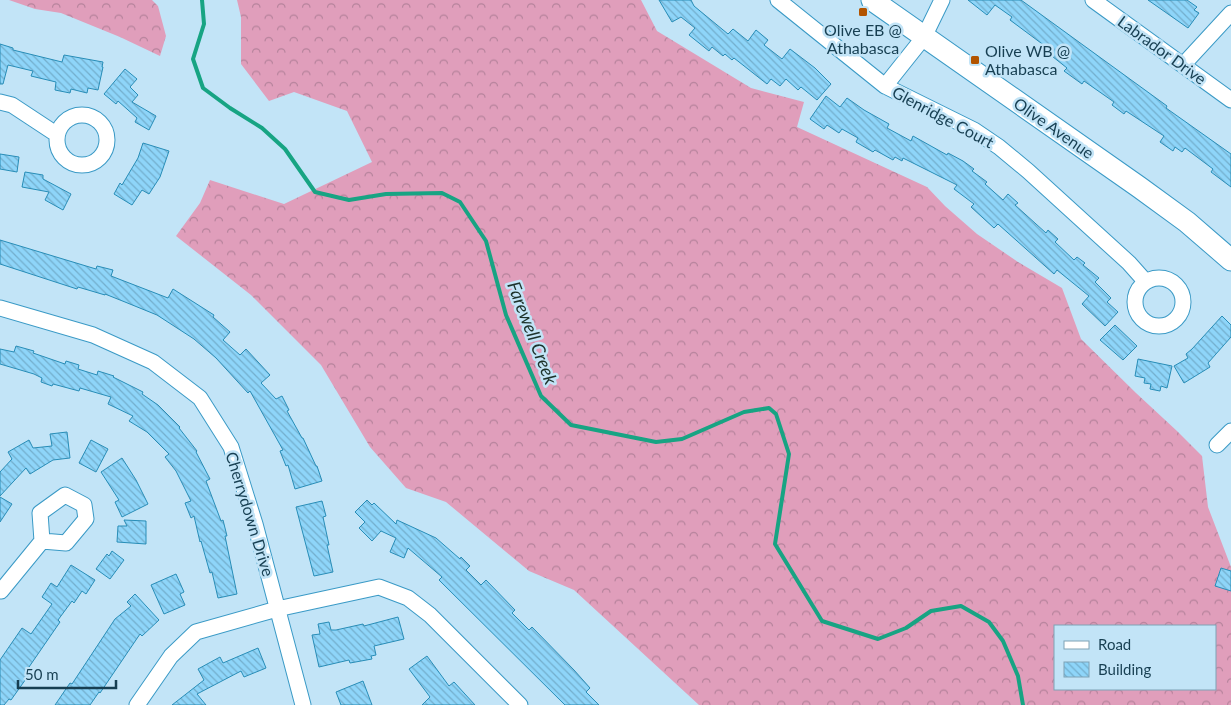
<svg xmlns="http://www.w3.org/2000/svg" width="1231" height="705" font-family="Lato,sans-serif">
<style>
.forest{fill:url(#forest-crowns);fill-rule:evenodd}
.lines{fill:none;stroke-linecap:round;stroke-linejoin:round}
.stream{stroke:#17a483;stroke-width:4}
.building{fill:url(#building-back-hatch);stroke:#288db7}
.street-casing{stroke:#3a9ac6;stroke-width:17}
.secondary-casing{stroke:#3a9ac6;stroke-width:23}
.street{stroke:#fff;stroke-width:15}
.secondary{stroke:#fff;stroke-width:21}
.poi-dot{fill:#b25400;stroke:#c2e4f7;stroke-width:2}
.labels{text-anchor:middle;stroke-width:5;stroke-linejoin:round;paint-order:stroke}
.poi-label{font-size:16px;fill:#173f52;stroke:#c2e4f7}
.street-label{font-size:16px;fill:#173f52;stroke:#c2e4f7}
.water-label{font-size:18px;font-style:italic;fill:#1d322b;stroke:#c2e4f7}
</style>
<defs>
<pattern id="forest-crowns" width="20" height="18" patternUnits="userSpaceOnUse" patternTransform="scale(1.25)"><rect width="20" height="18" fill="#e09ebb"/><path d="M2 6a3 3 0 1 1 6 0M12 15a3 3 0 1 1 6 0" fill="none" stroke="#b5829b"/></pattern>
<pattern id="building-back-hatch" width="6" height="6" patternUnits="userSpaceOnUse" patternTransform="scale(1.25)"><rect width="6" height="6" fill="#8ed5f9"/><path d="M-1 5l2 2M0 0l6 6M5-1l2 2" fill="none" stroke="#73aecc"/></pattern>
</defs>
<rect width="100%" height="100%" fill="#c2e4f7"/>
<path class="forest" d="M9 0H152L158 6 166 36 160 56 120 37 61 13 35 9Z
M237 0H641L657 31 751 88 804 102 797 127 927 187 945 206 977 234 1018 262 1062 288 1081 339 1136 393 1177 431 1202 456 1208 507 1231 567V705H699L574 590 529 571 446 502 406 488 370 447 321 365 251 295 176 236 200 203 210 180 284 204 372 162 347 111 294 92 269 101 241 64V17ZM1055 626H1215V689H1055Z"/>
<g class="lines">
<path class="stream" d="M202 0 204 24 193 59 203 88 230 108 262 128 285 149 315 192 349 200 386 194 442 193 460 202 486 241 506 315 541 396 571 425 656 442 682 439 744 412 769 408 776 414 789 454 775 544 822 621 878 639 906 628 931 611 961 606 989 622 1003 641 1018 676 1023 705"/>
</g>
<path class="building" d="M659 0H691L694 6 728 34 733 29 748 41 756 30 768 40 764 45 782 59 790 49 815 68 831 84 817 100 801 87 798 90 786 79 780 86 771 79 767 84 734 58 732 60 725 54 723 56 712 47 709 51 689 35 695 28 681 17 672 22Z
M968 0H1021L1167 106 1166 108 1231 154V187L1211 172 1213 169 1185 148 1182 152 1175 147 1173 151 1160 142 1164 136 1126 111 1124 114 1112 105 1114 102 1084 81 1082 84 1064 71 1067 68 1043 49 1045 46 1010 20 1012 17 995 5 987 15Z
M1148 0H1187L1197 7 1194 10 1199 13 1188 28Z
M0 44 13 48V50L62 62 64 55 103 62 102 67H103L98 90 88 88 87 93 71 89 70 93 55 90 56 82 31 76 33 71 8 65 3 84H0Z
M125 69 137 79 130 87 138 95 132 102 156 116 149 130 135 122 137 118 118 101 116 104 104 94Z
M826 96 840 107 847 98 864 110 889 124 887 128 911 141 913 136 947 155 948 153 963 161 974 169 972 171 987 182 985 184 1003 200 1008 194 1018 203 1015 205 1046 233 1048 230 1058 239 1055 242 1074 260 1077 257 1085 263 1083 265 1099 278 1095 282 1111 298 1107 302 1118 312 1105 326 1082 304 1089 296 1057 270 1054 274 998 224 994 228 971 207 974 204 954 189 957 185 903 158 902 161 895 157 893 160 875 150 873 152 856 142 858 138 842 129 839 133 827 125 824 129 810 119Z
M143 143 169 151 160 177 149 194 142 190 132 205 114 194 120 183 122 185 138 158Z
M0 154 19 157 17 172 0 169Z
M25 172 43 175V179L71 194 63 210 45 200 49 192 22 187Z
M0 240 96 269 97 266 113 270 111 276 168 298 173 289 214 315 213 317 230 332 223 340 240 355 246 349 270 375 261 383 276 399 282 396 289 410 287 411 302 438H303L316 466H317L322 481 295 489 288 465 286 466 280 451 283 450 250 391 248 393 216 358 194 339 157 315 125 302 105 294V295L78 287 77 289 0 264Z
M1222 316 1231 325V337L1208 363 1210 367 1184 383 1174 366 1188 358 1186 354 1192 349Z
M1115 325 1137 346 1123 360 1100 340Z
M16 346 34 351 33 353 65 364 66 361 79 365 78 369 97 375 98 371 114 376 113 377 143 392 142 394 158 405 180 427 179 428 197 451 196 452 210 479 206 481 221 521 223 520 227 536H225L237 594 218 598 212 572 210 573 201 541 200 542 194 516 191 518 185 503 191 501 176 471 165 457 169 454 147 432 129 421 133 416 108 404 111 397 80 388 79 391 53 384 52 386 41 382 42 378 34 374 0 364V349L14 352Z
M1138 359 1172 366 1167 388 1161 386 1160 391 1150 389 1151 384 1144 383 1145 378 1135 376Z
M67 432 70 458 53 460 30 474 26 468 0 496V472L12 459 8 452 29 440 33 448 52 446 50 434Z
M91 440 108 449 96 472 79 463Z
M122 458 136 480 148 504 122 517 115 502 119 500 101 472Z
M0 497 12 504 0 522Z
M367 500 372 505 374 503 396 524 397 520 436 538 460 559 461 557 470 566 466 570 481 585 486 580 515 610 512 613 529 630 532 627 574 670 590 688 586 692 599 705H565L439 580 442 577 408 548 404 558 390 552 396 538 381 531 372 541 359 528 365 522 355 512Z
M322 501 326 516 323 517 329 545H327L333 572 314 576 296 507Z
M124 520 146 521V544L117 542 118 526H127Z
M112 551 124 560 110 579 96 569 107 554 109 556Z
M71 565 95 580 86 594 82 591 74 603 72 601 58 620 60 622 29 667 33 669 11 700 9 699 4 705H0V660L22 628 31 634 52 604 42 597 51 583 57 587Z
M1221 568 1231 571V591L1215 586Z
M176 574 184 592 180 594 185 605 164 614 151 585Z
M135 594 159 620 142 636 140 634 100 693 99 692 90 705H55L70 683 72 684 115 619 131 606 127 602Z
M398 617 404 639 374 646 376 655 371 656 372 659 350 663 349 660 319 667 312 635 320 634 318 624 329 622 331 630H336L363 624 364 626Z
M258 648 266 668 244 677 241 671 197 694 206 705H172L204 680 198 669 220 657 223 663Z
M427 656 449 686 454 682 475 705H422L430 697 409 669Z
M363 681 372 705H341L336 692Z"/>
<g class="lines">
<defs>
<path id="street" d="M778 0 885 86 974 130 999 147 1028 171 1129 263 1145 281
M1093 0 1231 100
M1183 65 1231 13
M885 86 924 37 942 0
M0 102 12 105 56 134
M57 140a25 25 0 1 1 50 0a25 25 0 1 1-50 0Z
M1135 302a24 24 0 1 1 48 0a24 24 0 1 1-48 0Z
M0 308 93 335 153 362 200 398 231 447 255 524 303 705
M1217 445 1231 431
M1 591 42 541 40 513 65 495 84 505 86 519 66 543 42 541
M137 705 171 656 196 632 277 609 379 587 408 598 430 615 520 705"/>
<path id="secondary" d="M872 0 1139 187 1187 222 1231 260"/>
</defs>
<use href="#street" class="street-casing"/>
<use href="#secondary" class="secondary-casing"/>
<use href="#street" class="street"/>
<use href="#secondary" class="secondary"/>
</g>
<g class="poi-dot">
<rect x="858" y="7" width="10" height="10" rx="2.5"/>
<rect x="970" y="55" width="10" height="10" rx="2.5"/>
</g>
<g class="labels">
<g class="poi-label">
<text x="863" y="36">Olive EB @<tspan x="863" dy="18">Athabasca</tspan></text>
<text x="985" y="57" text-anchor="start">Olive WB @<tspan x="985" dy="18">Athabasca</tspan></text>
</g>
<g class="street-label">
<text transform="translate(1162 50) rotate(36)" y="6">Labrador Drive</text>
<text transform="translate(943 117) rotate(28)" y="6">Glenridge Court</text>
<text transform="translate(1054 128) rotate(35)" y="6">Olive Avenue</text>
<text transform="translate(250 514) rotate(73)" y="6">Cherrydown Drive</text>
</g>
<g class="water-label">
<text transform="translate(532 333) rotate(69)" y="6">Farewell Creek</text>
</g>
</g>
<rect x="1054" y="625" width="162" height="65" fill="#c2e4f7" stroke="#7ea2b5"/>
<rect x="1064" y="641" width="25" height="8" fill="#ffffff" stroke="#7ea2b5"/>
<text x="1098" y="650" font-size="15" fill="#173f52">Road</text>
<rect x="1064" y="662" width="25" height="15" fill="url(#building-back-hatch)" stroke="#7ea2b5"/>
<text x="1098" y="675" font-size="15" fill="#173f52">Building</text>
<path d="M18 680v8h98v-8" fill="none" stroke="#173f52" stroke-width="2.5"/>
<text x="25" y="680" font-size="15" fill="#173f52" stroke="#c2e4f7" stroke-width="4" paint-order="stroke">50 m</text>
</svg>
